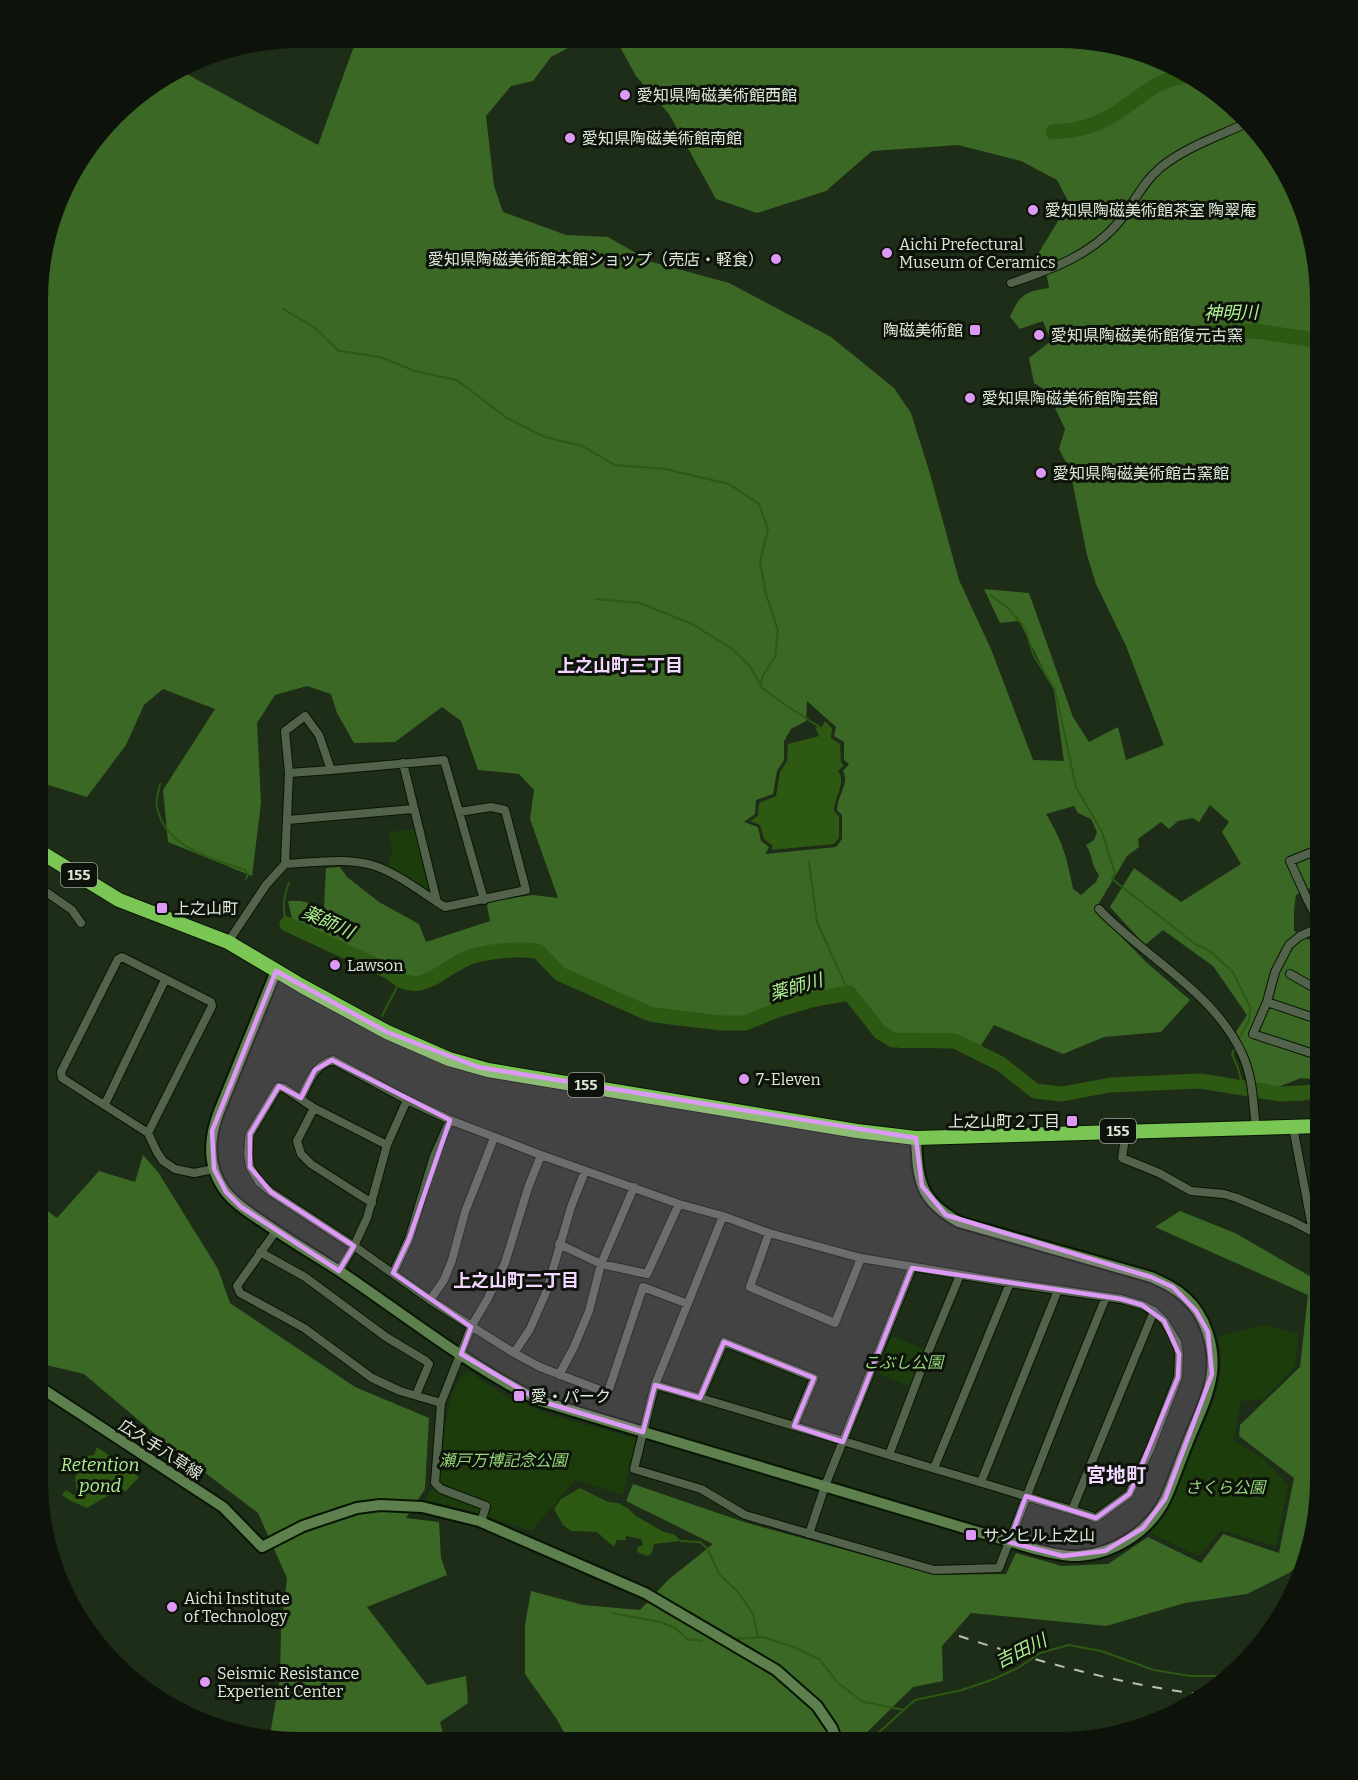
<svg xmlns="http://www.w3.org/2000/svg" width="1358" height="1780" font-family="Bitter,'Noto Sans JP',serif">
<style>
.green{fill:#1d3c0c}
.forest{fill:#3b6824;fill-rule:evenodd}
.water{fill:#2d5913}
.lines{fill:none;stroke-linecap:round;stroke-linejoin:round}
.stream{stroke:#2d5913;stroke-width:2}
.river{stroke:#2d5913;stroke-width:15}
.street-casing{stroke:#081503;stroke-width:10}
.secondary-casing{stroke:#081503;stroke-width:14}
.highway-casing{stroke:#081503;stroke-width:16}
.street{stroke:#52624b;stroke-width:8}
.secondary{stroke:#5e804e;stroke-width:10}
.highway{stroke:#7ac654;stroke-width:14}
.rail{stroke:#b6c1b2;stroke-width:2;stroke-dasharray:10 10;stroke-linecap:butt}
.marked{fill:#dc99f5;fill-opacity:0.2;stroke:#dc99f5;stroke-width:4.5;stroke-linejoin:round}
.poi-dot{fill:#dc99f5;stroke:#0d130a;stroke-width:2}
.labels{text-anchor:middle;stroke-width:6;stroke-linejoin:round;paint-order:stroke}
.shield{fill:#0d130a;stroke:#9fa89c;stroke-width:1.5}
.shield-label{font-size:15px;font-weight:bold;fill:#dee8db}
.poi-label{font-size:16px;fill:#dee8db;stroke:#0d130a;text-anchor:start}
.park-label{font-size:16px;font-style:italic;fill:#97d77a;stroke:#0d130a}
.street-label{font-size:16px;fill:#dee8db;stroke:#0d130a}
.water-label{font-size:18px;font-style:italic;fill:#aff091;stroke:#0d130a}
.neighbourhood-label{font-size:18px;font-weight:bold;fill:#f3d7fe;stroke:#0d130a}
.quarter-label{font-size:20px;font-weight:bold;fill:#f3d7fe;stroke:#0d130a}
</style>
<rect width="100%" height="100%" fill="#1e2d18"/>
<path class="green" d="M415 829 432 887 426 891 386 869 392 853 389 832Z
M1265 1325 1298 1334 1295 1367 1263 1399 1241 1401 1234 1441 1263 1458 1288 1485 1276 1546 1221 1530 1199 1556 1150 1533 1167 1513 1216 1395 1221 1372V1351L1218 1336Z
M892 1336 929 1351 913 1388 877 1373Z
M468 1371 506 1396 556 1417 636 1438 623 1495 575 1480 531 1531 464 1509 426 1500 430 1490 441 1483C443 1455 443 1387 468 1371Z"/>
<path class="forest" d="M357 38 1092 40 1204 82 1255 127 1293 184 1320 300V883L1296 895 1294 910V931L1313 942H1320V1080L1301 1078 1258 1095 1250 1063 1236 1032 1247 1015 1213 966 1163 930 1145 945 1110 907 1134 868 1181 902 1241 864 1222 832 1229 822 1210 805 1199 822 1193 818 1178 821 1169 829 1161 822 1138 839 1139 847 1127 856 1095 910 1147 963 1190 1000 1161 1032 1104 1037 1063 1054 994 1025 973 1058 956 1048H901L880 1026 851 991 817 993 750 1017 724 1019 654 1009 633 1002 563 973 541 948 512 945 460 957 421 980 395 985 379 972 371 958 293 923 288 901H301L324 907 326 868 340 867 347 877 379 902 419 924 426 942 490 921 487 906 489 901 533 895 558 898 530 819 534 790 519 774 478 770 461 721 442 707 395 742 354 743 337 713 331 694 307 686 275 695 257 723 261 803 252 876 168 842 163 790 215 709 163 689 144 705 126 745 87 797 39 782 40 266 73 169 127 103 181 71 318 145ZM587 38 620 47 636 76 669 114 716 199 757 213 826 191 872 151 958 145 1021 161 1057 180 1069 203 1035 259 1046 272 1049 288C1026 291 1019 295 1010 317L1020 329 1043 321 1051 341 1029 358 1034 383 1047 391 1065 429 1059 449 1070 470 1087 555 1096 584 1126 646 1164 745 1126 760 1118 727 1089 742 1073 717 1029 593 984 589 1000 623 1019 621 1054 690 1064 761 1033 760 991 649 959 580 930 474 911 413 894 388 831 337 729 283 652 262 608 237 566 235 503 212 494 186 486 116 511 86 533 81 551 57ZM807 701 836 727 834 736 844 742V760L849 764 843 771C850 783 837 796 837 810L842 815V839L836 847 765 854 769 847 761 841 758 827 744 822 755 814 756 800 773 794 777 771 784 760V741L791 729 806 721ZM1074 806 1078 813 1091 819 1097 832 1094 840 1086 845C1093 856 1091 865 1099 875L1096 882 1081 895 1073 889C1067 858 1063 842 1046 814Z
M143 1155 158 1172 218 1269 230 1303 355 1387 429 1418 425 1489 406 1518 439 1522 441 1558 447 1575 367 1607 427 1685 466 1676 468 1703 440 1722 445 1741 292 1740 281 1734 269 1740 280 1678 281 1629 287 1578 258 1513 162 1440 84 1374 38 1363V1204L57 1218 99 1171 135 1182Z
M1180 1211 1235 1233 1320 1282V1497L1308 1558 1289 1573 1247 1594 1185 1603 1106 1626 971 1613 942 1646 943 1681 913 1687 857 1742 569 1741 556 1718 525 1674V1625L531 1591 583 1605 640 1610 668 1580 713 1544 626 1501 633 1484 744 1522 936 1575 1006 1574 1016 1553 1062 1566 1108 1564 1148 1537 1201 1563 1223 1534 1279 1553 1294 1478 1239 1436 1240 1425 1300 1367 1308 1295 1155 1227Z"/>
<path class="water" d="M825 721 832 728 831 738 840 744 841 762 844 765 838 771C847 782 834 797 834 811L839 816V838L834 844 771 850 773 846 764 839 760 825 750 821 758 816 759 803 776 796 780 772 787 761 788 744 819 736 815 727 821 728Z
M97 1447 139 1477 126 1491H116L87 1508 69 1500 62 1495 66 1490 73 1495 77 1493 75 1477 87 1456 94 1455Z
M580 1488 608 1502 618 1503 629 1509 636 1516 662 1531 675 1535 681 1541 654 1544 652 1553 647 1556 637 1552 638 1547 643 1545 641 1539 626 1536V1540H617L614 1547 597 1532 571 1531 563 1525 554 1509 561 1499Z"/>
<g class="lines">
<path class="stream" d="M283 309 314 327 339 351 380 357 415 371 457 380 507 418 545 437 582 446 615 465 665 469 729 484 759 504 768 529 760 562 766 594 778 631 775 657 762 677 761 687 784 704 821 728
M990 595 1008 608 1025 628 1033 654 1055 690 1076 787 1102 832 1115 873 1112 879 1195 944 1210 951 1233 972 1250 1007 1249 1020 1238 1041
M596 599 640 603 692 624 731 648 750 666 761 686
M160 784C159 791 155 800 157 807 165 848 211 858 245 870L248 874 246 879
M809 862 817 922 849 993
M287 924C282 909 283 898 289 883
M382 1016 400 981
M1236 1046 1232 1054 1238 1068 1243 1088
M681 1541 700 1542 708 1549 719 1574 738 1592 753 1614 758 1638
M612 1613 660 1622 675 1628 687 1639 702 1641
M733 1639 763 1637 794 1647 819 1659 838 1683 863 1702 904 1710
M868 1742 915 1700 962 1690 994 1679 1018 1668 1040 1653 1069 1645 1101 1651 1154 1670 1190 1676H1217L1236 1672"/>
<path class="river" d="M1053 132C1077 130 1090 128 1111 116 1140 100 1153 78 1189 76
M1177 334 1257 331 1320 341
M287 924 390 972C422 1002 442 965 473 956 494 950 516 949 538 951L560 974 650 1014 671 1017 721 1023H745L780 1009 815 999 849 993 880 1032 893 1040 955 1041 1001 1064 1035 1091 1062 1094 1110 1085 1200 1081 1280 1094 1304 1093 1320 1090"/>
<defs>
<path id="street" d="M1011 283C1050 270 1091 255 1118 223 1133 205 1142 183 1160 168 1184 148 1214 138 1242 125L1247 120
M403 763 437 902
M289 773 331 770
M459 812 484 900
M288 820 413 809
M39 887 72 910 81 923
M1320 896 1308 901 1290 861 1320 849
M1308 901 1320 924
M1099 909C1144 957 1216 993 1243 1056 1253 1078 1253 1104 1256 1128
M228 942 266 885 285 864 289 773 285 731 305 716 319 735 331 770 444 760 459 812 491 807 505 810 526 890 445 907C422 893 398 873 372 865 345 857 312 863 285 864
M1290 974 1320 991
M1267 1002 1320 1020
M1320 1056 1253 1034 1267 1002 1275 972 1289 945 1300 936 1320 927
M301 1098C309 1082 314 1065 333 1060L407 1100 450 1120 541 1155 679 1204 723 1216
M105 1104 165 980
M314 1108 297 1141 301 1154 311 1164 372 1203
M1293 1127 1313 1232 1320 1236
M1126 1131 1122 1158 1159 1173 1191 1191 1224 1194 1237 1198 1292 1221 1313 1232
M148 1133 212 1006 211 1002 122 957 118 959 61 1072 62 1078 148 1133 157 1152 163 1161 175 1169 194 1173 214 1169
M387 1145 314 1108 284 1088 278 1087 250 1134 249 1140 248 1154 250 1167 259 1182 271 1192 354 1246 430 1300 514 1353 540 1367 605 1392 609 1389 643 1287 688 1304
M276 1231 237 1286 240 1293 304 1328 372 1378 400 1391 441 1403
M769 1233 750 1287 835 1323 861 1258
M559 1244 601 1264 647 1274 679 1204
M260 1252 305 1277 386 1337 426 1361 429 1364 416 1395
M339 1271 354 1246 367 1218 387 1145 407 1100
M393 1273 409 1239 434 1156 450 1120
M430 1300 444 1280 452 1260 465 1212 494 1138
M514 1353 530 1329 547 1290 571 1207 585 1171
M559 1375 574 1347 589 1311 601 1264 634 1187
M655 1385C744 1410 833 1438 922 1465 962 1477 1003 1489 1044 1502 1061 1507 1079 1511 1096 1518L1129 1494 1151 1447 1178 1377 1179 1354 1177 1342 1164 1321 1154 1311 1142 1305 1121 1299 1010 1283 861 1258 769 1233 723 1216 655 1385 634 1469 701 1489 745 1515 934 1570 999 1568C1034 1477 1069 1387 1106 1297
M700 1398 724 1342 814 1378 794 1426
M889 1455 926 1357 960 1275
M934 1468 1010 1283
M981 1482 1058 1290
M1072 1510 1154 1311
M481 1522 486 1506 441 1489 435 1483 441 1403 471 1327 488 1298 505 1263 528 1188 541 1155
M809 1534 825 1486 912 1268"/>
<path id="secondary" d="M276 971 218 1114C208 1141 208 1168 225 1191 234 1203 248 1212 260 1220 287 1239 314 1255 341 1272 405 1315 470 1367 540 1401L1038 1550C1051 1553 1064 1557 1078 1556 1115 1554 1150 1531 1166 1498 1174 1480 1180 1461 1188 1442 1196 1421 1209 1397 1212 1373 1215 1347 1206 1316 1186 1298 1176 1288 1164 1283 1151 1277L959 1222C919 1200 918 1180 916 1138
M38 1386 223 1507 262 1547 303 1526 357 1508 380 1505 422 1507 479 1521 645 1593 776 1670 817 1706 832 1728 837 1742"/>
<path id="highway" d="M39 851 119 900 228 942 302 986 387 1032 449 1059 488 1070 857 1131 916 1138 1320 1126"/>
</defs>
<use href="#street" class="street-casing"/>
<use href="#secondary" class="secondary-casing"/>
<use href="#highway" class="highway-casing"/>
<use href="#street" class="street"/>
<use href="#secondary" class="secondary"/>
<use href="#highway" class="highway"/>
<path class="rail" d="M959 1636C1039 1662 1121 1684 1204 1695"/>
</g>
<path class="marked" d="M276 971 387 1032 478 1067 916 1138 922 1186 946 1215 1151 1277 1173 1287 1196 1311 1208 1332 1212 1374 1165 1499 1143 1528 1105 1551 1063 1556 1009 1542 1026 1496 1096 1518 1129 1494 1136 1479 1178 1377 1179 1354 1164 1321 1142 1305 1121 1299 912 1268 843 1442 794 1426 814 1378 724 1342 700 1398 655 1385 643 1432 540 1401 461 1354 471 1327 393 1273 409 1239 450 1120 332 1060 315 1070 301 1098 279 1086 250 1134V1167L271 1192 354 1246 339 1271 241 1207 226 1192 214 1169 212 1131Z"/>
<g class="poi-dot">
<circle cx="625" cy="95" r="6"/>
<circle cx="570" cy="138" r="6"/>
<circle cx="1033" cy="210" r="6"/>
<circle cx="887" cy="253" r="6"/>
<circle cx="776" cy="259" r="6"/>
<rect x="969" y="324" width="12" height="12" rx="3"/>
<circle cx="1039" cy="335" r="6"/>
<circle cx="970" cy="398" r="6"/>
<circle cx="1041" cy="473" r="6"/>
<rect x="156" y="902" width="12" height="12" rx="3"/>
<circle cx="335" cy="965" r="6"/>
<circle cx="744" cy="1079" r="6"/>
<rect x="1066" y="1115" width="12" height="12" rx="3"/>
<rect x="513" y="1390" width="12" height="12" rx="3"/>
<rect x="965" y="1529" width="12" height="12" rx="3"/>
<circle cx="172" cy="1607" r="6"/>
<circle cx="205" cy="1682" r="6"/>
</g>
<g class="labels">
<g class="shield">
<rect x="61" y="863" width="36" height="24" rx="4.5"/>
<rect x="568" y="1073" width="36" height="24" rx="4.5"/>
<rect x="1100" y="1119" width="36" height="24" rx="4.5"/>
</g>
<g class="shield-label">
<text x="79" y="880">155</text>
<text x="586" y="1090">155</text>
<text x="1118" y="1136">155</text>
</g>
<g class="poi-label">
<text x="637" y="101">愛知県陶磁美術館西館</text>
<text x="582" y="144">愛知県陶磁美術館南館</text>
<text x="1045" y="216">愛知県陶磁美術館茶室 陶翠庵</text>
<text x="899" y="250">Aichi Prefectural<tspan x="899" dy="18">Museum of Ceramics</tspan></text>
<text x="764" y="265" text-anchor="end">愛知県陶磁美術館本館ショップ（売店・軽食）</text>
<text x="963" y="336" text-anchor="end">陶磁美術館</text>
<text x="1051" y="341">愛知県陶磁美術館復元古窯</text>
<text x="982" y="404">愛知県陶磁美術館陶芸館</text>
<text x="1053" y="479">愛知県陶磁美術館古窯館</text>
<text x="174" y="914">上之山町</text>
<text x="347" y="971">Lawson</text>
<text x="756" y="1085">7-Eleven</text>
<text x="1060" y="1127" text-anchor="end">上之山町２丁目</text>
<text x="531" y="1402">愛・パーク</text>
<text x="983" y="1541">サンヒル上之山</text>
<text x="184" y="1604">Aichi Institute<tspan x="184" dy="18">of Technology</tspan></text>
<text x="217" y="1679">Seismic Resistance<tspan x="217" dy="18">Experient Center</tspan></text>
</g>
<g class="park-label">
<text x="903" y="1368">こぶし公園</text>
<text x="503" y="1466">瀬戸万博記念公園</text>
<text x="1225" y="1493">さくら公園</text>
</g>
<g class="street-label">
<text transform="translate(161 1449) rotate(33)" y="6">広久手八草線</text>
</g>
<g class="water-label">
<text transform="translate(1231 313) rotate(-1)" y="6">神明川</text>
<text transform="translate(328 922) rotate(24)" y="6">薬師川</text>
<text transform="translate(796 987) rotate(-16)" y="6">薬師川</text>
<text x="100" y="1471">Retention<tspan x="100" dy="21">pond</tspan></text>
<text transform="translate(1021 1651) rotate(-26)" y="6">吉田川</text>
</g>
<g class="neighbourhood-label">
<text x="620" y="672">上之山町三丁目</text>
<text x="516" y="1287">上之山町二丁目</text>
</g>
<g class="quarter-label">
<text x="1116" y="1482">宮地町</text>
</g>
</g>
<path d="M0 0H1358V1780H0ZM300 48H1058A252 252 0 0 1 1310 300V1480A252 252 0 0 1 1058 1732H300A252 252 0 0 1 48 1480V300A252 252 0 0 1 300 48Z" fill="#0d130a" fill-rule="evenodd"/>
</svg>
